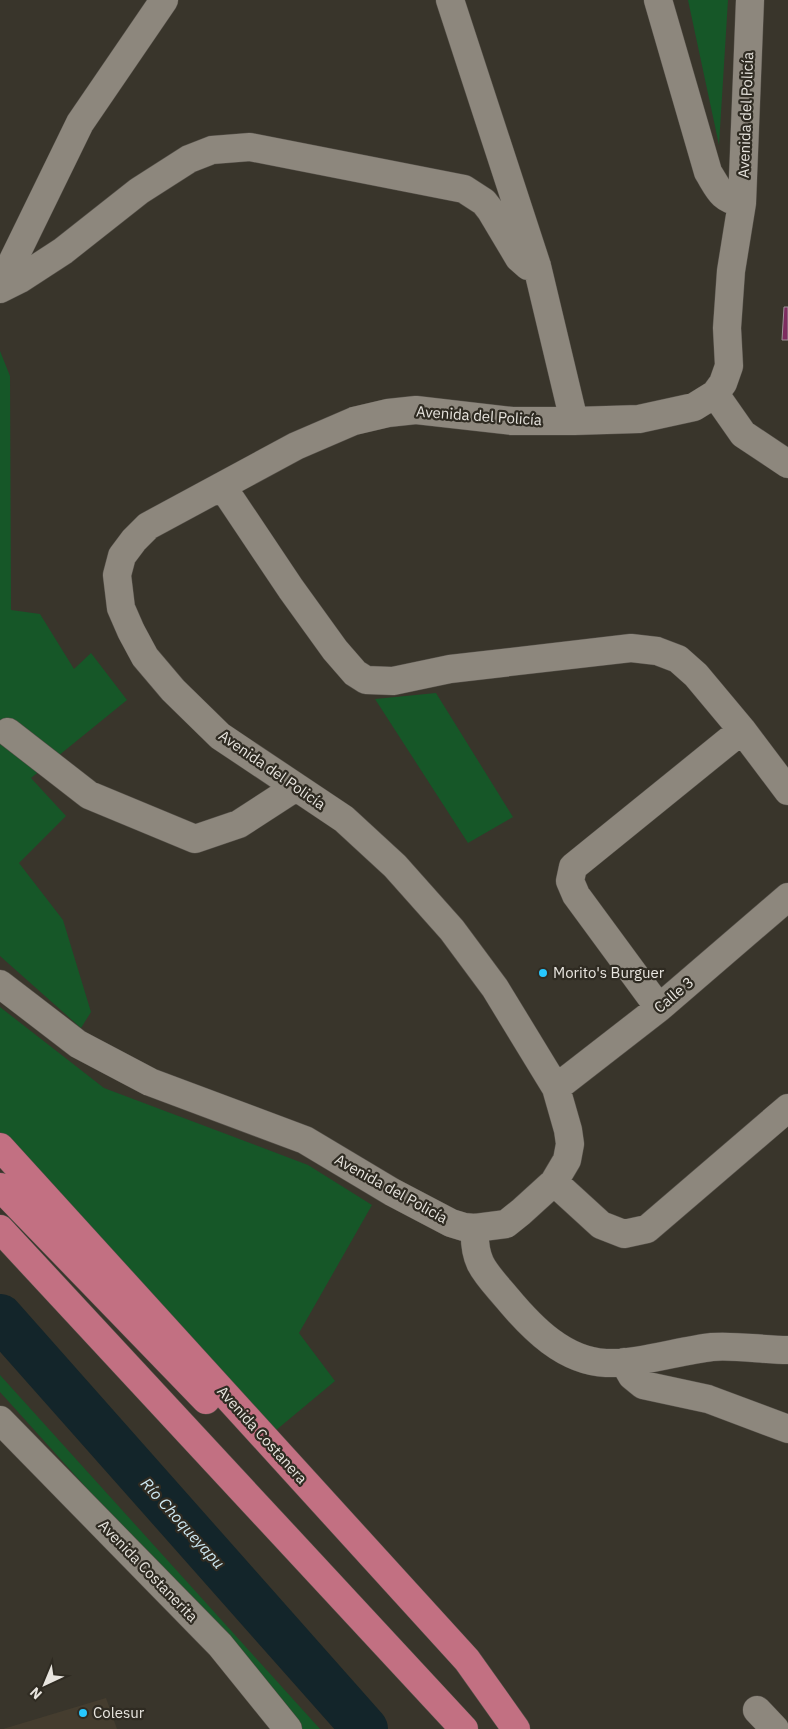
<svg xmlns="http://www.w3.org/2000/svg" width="788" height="1729" font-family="'IBM Plex Sans',sans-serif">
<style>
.built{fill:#453d2f}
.green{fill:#165728}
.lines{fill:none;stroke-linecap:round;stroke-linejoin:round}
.river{stroke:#13252a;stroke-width:46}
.building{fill:#7e2d60;stroke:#9e9298}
.minor-casing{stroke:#555049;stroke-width:29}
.major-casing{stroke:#555049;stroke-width:29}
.minor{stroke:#8d877d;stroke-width:28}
.major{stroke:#c27082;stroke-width:28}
.poi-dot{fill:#27c8ff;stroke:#2f2b22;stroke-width:2}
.labels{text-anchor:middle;stroke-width:4.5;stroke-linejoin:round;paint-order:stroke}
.street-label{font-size:15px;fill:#e8e5df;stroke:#2f2b22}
.poi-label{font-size:15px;fill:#e8e5df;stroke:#2f2b22;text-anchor:start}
.water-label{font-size:16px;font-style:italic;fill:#cde8f2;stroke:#2f2b22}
</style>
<rect width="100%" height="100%" fill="#39352b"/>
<path class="built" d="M106 1698 117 1729H3Z"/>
<path class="green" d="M688 0H728L719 145Z
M0 351 10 376 11 610 40 614 74 669 91 653 127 700 31 778 66 816 19 863 63 920 91 1012 81 1028 0 956Z
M436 693 513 817 468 843 375 699Z
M0 1007 104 1088 308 1165 372 1205 299 1333 335 1381 269 1436 0 1132Z
M0 1375 320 1729H297L219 1635 0 1392Z"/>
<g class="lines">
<path class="river" d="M0 1317 365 1729"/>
</g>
<path class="building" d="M784 307H788V340H782Z"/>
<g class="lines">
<defs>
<path id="minor" d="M450 0 537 266 574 421
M658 0 708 172C719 190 721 199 742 203
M0 287 80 123 164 0
M0 289 20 279 63 251 139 191 189 159 212 150 250 147 464 189 484 202 491 211 519 258 528 266H537
M715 394 743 434 788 464
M222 486 291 589 335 650 355 673 366 680 393 681 450 669 631 648 657 651 678 659 696 675 742 730 788 791
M8 732 89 795 195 839 239 824 296 787
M0 984 78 1044 150 1082 305 1140 392 1192 451 1223 464 1227 475 1228 506 1224 521 1212 554 1182 567 1160 570 1144 568 1130 556 1088 495 988 452 930 395 866 344 819 220 736 173 690 145 657 131 631 121 608 117 575 122 556 134 540 148 526 296 446 354 421 388 413 416 410 512 421H574L639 419 694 407 715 394 723 383 729 366 727 328 731 271 742 203 750 0
M659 1008 576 895 570 881 573 867 742 730
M556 1088 659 1008 788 897
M554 1182 601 1225 624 1234 647 1229 788 1108
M475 1228C473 1263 485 1272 507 1298 532 1328 564 1361 606 1363 639 1364 678 1351 712 1347 735 1345 764 1350 788 1350
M624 1362 632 1376 643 1385 708 1399 788 1429
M0 1420 220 1645 288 1729
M757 1710 775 1729"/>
<path id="major" d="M0 1147 467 1660 516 1729
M0 1187 206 1400
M0 1229 464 1729"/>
</defs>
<use href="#minor" class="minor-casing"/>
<use href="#major" class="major-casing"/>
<use href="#minor" class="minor"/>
<use href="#major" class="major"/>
</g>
<g class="poi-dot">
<circle cx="543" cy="973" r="5"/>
<circle cx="83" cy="1713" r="5"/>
</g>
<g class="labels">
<g class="street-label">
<text transform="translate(746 115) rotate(-88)" y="5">Avenida del Policía</text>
<text transform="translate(479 416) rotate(4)" y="5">Avenida del Policía</text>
<text transform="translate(272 770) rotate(35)" y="5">Avenida del Policía</text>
<text transform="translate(674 995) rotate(-40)" y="5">Calle 3</text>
<text transform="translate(391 1189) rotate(29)" y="5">Avenida del Policía</text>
<text transform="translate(262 1435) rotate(48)" y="5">Avenida Costanera</text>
<text transform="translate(148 1571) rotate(46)" y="5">Avenida Costanerita</text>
</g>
<g class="poi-label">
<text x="553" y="978">Morito's Burguer</text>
<text x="93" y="1718">Colesur</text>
</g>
<g class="water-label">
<text transform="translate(183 1523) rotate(48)" y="6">Río Choqueyapu</text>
</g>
</g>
<g transform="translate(45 1684) rotate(224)" stroke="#2f2b22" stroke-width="4" paint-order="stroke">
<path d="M0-4L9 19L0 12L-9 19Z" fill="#e8e5df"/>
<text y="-8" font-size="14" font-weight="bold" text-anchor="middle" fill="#e8e5df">N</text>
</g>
</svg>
